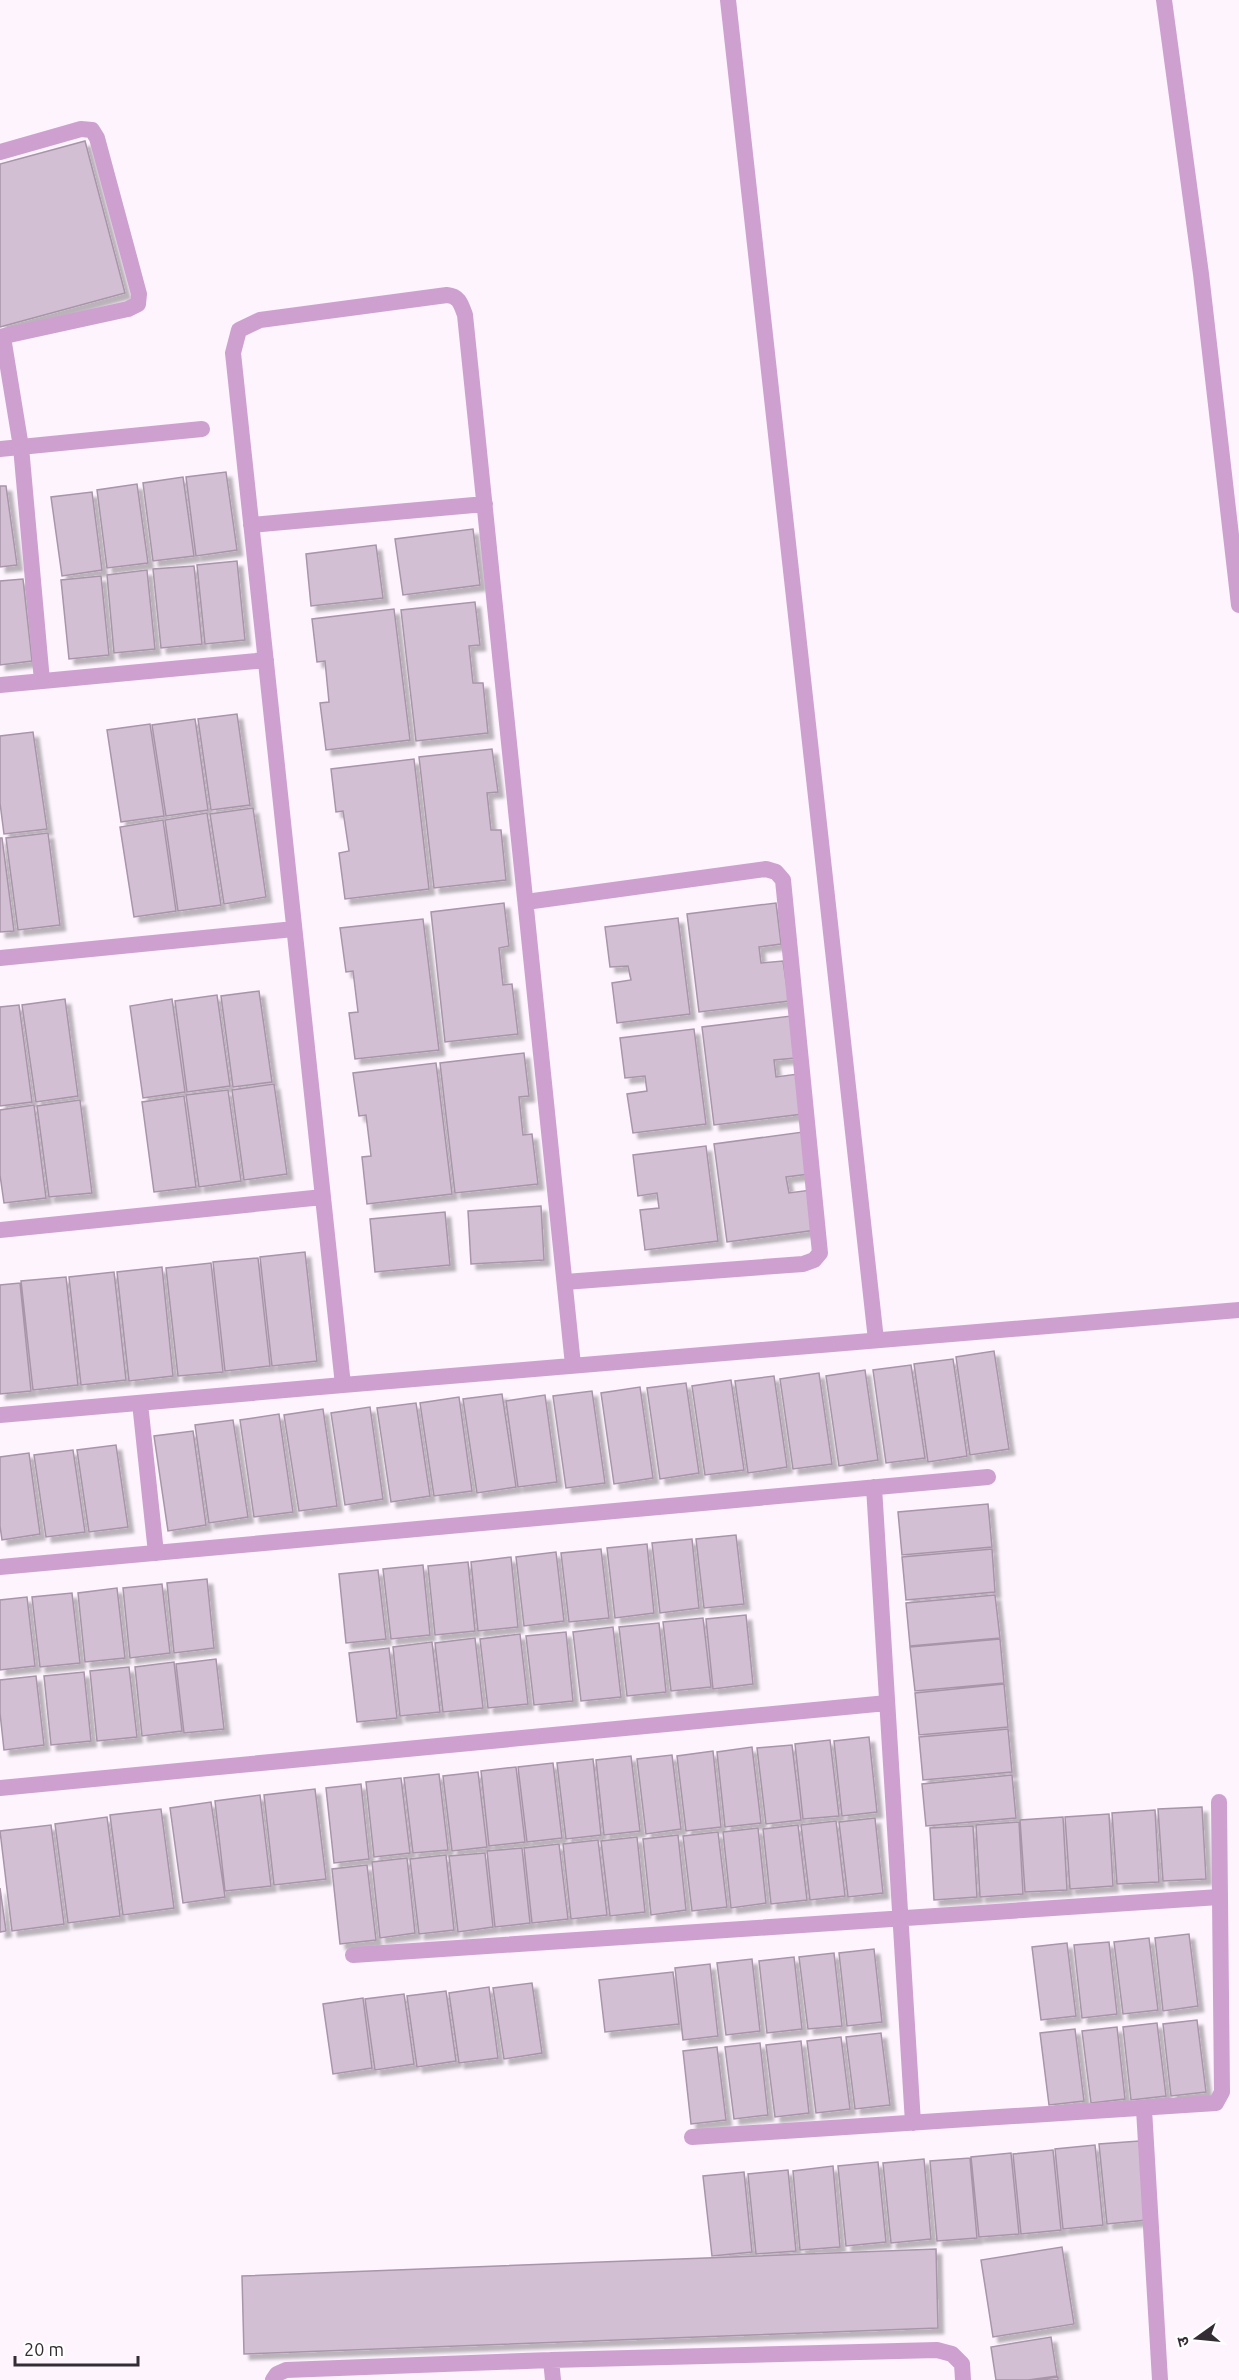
<svg xmlns="http://www.w3.org/2000/svg" width="1239" height="2380" font-family="Ubuntu,'Noto Sans Devanagari',sans-serif">
<style>
.building{fill:#d3bfd3;stroke:#a995a9;stroke-width:1.5;filter:url(#shadow)}
.lines{fill:none;stroke-linecap:round;stroke-linejoin:round}
.minor{stroke:#cea0d0;stroke-width:16}
</style>
<defs>
<filter id="shadow"><feDropShadow dx="5.5" dy="5.5" stdDeviation="1.5" flood-color="#0004"/></filter>
</defs>
<rect width="100%" height="100%" fill="#fdf4fd"/>
<path class="building" d="M85 141 125 293 0 327V164Z
M226 472 237 550 196 556 186 477Z
M183 477 194 556 153 561 143 483Z
M137 484 148 563 107 568 97 490Z
M0 486H6L17 565 0 567Z
M92 492 102 570 62 576 51 497Z
M473 529 480 585 403 595 395 539Z
M376 545 383 598 311 606 306 554Z
M237 561 245 640 205 644 197 565Z
M194 566 202 644 161 648 153 569Z
M147 570 155 649 114 653 107 575Z
M101 576 109 655 69 659 61 580Z
M23 579 32 661 0 665V581Z
M475 602 480 645 469 646 473 683H483L488 733 416 741 401 610Z
M394 609 410 740 326 750 320 703 329 702 325 661 317 662 312 619Z
M237 714 250 805 211 810 198 719Z
M195 719 208 810 166 816 152 725Z
M150 724 164 816 121 822 107 730Z
M33 732 47 829 4 834 0 803V736Z
M492 749 498 792 487 793 491 830H501L506 880 434 888 419 757Z
M414 759 429 889 345 899 339 853 349 851 343 811 336 812 331 769Z
M253 808 266 897 224 904 210 814Z
M207 813 221 905 178 911 165 820Z
M163 820 176 911 134 917 120 827Z
M48 833 60 925 18 930 6 838Z
M0 838H2L14 931 0 932Z
M504 903 509 946 499 948 503 985 512 984 518 1034 445 1042 431 912Z
M776 903 781 944 759 947 761 963 783 961 789 1001 699 1012 687 914Z
M678 918 690 1014 617 1023 612 983 631 980 628 966 610 967 605 927Z
M423 919 439 1050 355 1059 349 1013 358 1012 353 971 346 972 340 928Z
M259 991 272 1082 233 1087 221 996Z
M217 995 230 1086 187 1092 175 1001Z
M65 999 78 1096 36 1102 22 1005Z
M172 999 185 1092 143 1098 130 1006Z
M19 1005 32 1102 0 1106V1007Z
M791 1016 796 1058 774 1060 776 1077 798 1074 803 1114 714 1125 702 1027Z
M694 1029 706 1124 633 1133 627 1094 647 1091 645 1076 625 1078 620 1038Z
M524 1053 529 1096 519 1097 523 1135 532 1134 538 1184 455 1193 440 1063Z
M436 1063 452 1194 367 1204 362 1157 371 1156 366 1115 359 1116 353 1073Z
M274 1084 287 1174 244 1180 232 1090Z
M228 1090 241 1181 199 1187 186 1095Z
M184 1096 196 1187 154 1192 142 1102Z
M80 1100 92 1193 49 1197 37 1106Z
M34 1105 46 1198 4 1203 0 1175V1110Z
M803 1132 809 1174 786 1177 789 1193 811 1190 816 1230 727 1242 714 1144Z
M706 1146 718 1241 645 1250 640 1210 659 1208 657 1193 638 1196 633 1155Z
M541 1206 544 1260 471 1264 468 1211Z
M445 1212 450 1265 375 1272 370 1219Z
M305 1252 317 1361 272 1366 260 1257Z
M258 1258 270 1366 225 1371 213 1262Z
M211 1263 223 1372 178 1376 166 1268Z
M162 1267 173 1376 129 1381 117 1272Z
M114 1272 126 1380 81 1385 69 1277Z
M66 1277 78 1385 33 1390 21 1281Z
M20 1283 31 1391 0 1394V1285Z
M994 1351 1009 1449 970 1455 956 1357Z
M953 1359 967 1456 928 1462 914 1364Z
M911 1365 925 1458 886 1463 873 1370Z
M865 1370 878 1460 839 1466 826 1376Z
M819 1373 832 1464 793 1469 780 1379Z
M774 1376 787 1467 748 1473 735 1381Z
M731 1380 744 1470 705 1475 692 1386Z
M686 1383 699 1473 660 1479 647 1388Z
M640 1387 653 1478 614 1484 601 1393Z
M592 1391 605 1483 566 1488 553 1396Z
M502 1394 516 1487 477 1493 463 1399Z
M545 1395 557 1482 518 1487 506 1401Z
M459 1397 472 1491 434 1496 420 1403Z
M416 1403 430 1496 391 1502 377 1408Z
M370 1407 383 1499 345 1505 331 1413Z
M323 1409 337 1506 299 1511 284 1415Z
M279 1414 293 1512 254 1517 240 1420Z
M233 1420 248 1517 209 1523 195 1425Z
M193 1431 206 1525 168 1531 154 1436Z
M116 1445 128 1527 89 1532 77 1450Z
M73 1450 85 1532 46 1537 34 1455Z
M29 1453 40 1534 2 1540 0 1526V1457Z
M988 1504 992 1547 902 1555 898 1512Z
M736 1535 744 1604 704 1608 696 1539Z
M692 1539 699 1608 660 1613 652 1543Z
M647 1544 654 1613 615 1618 607 1548Z
M601 1549 609 1618 569 1622 561 1553Z
M992 1549 995 1592 906 1600 902 1557Z
M556 1552 564 1621 524 1626 516 1557Z
M511 1557 518 1627 478 1631 471 1562Z
M468 1562 475 1631 435 1635 428 1566Z
M423 1565 430 1635 391 1639 383 1569Z
M378 1570 386 1639 346 1643 339 1574Z
M207 1579 214 1648 174 1653 167 1583Z
M162 1584 170 1653 130 1658 123 1588Z
M117 1588 125 1658 85 1662 78 1593Z
M72 1593 80 1663 40 1667 32 1597Z
M995 1595 1000 1638 910 1646 906 1603Z
M27 1597 35 1666 0 1670V1600Z
M746 1615 753 1684 713 1689 706 1619Z
M703 1618 711 1687 671 1691 663 1622Z
M659 1623 666 1692 627 1696 619 1627Z
M613 1627 621 1697 581 1701 573 1632Z
M566 1632 573 1701 534 1705 526 1636Z
M520 1634 528 1704 488 1708 480 1639Z
M475 1638 483 1708 443 1712 435 1643Z
M1000 1639 1004 1683 915 1691 910 1647Z
M432 1642 440 1712 400 1716 393 1647Z
M389 1648 397 1718 357 1722 349 1653Z
M216 1659 224 1729 184 1733 176 1664Z
M174 1662 182 1731 142 1736 135 1667Z
M129 1667 137 1737 97 1741 90 1671Z
M84 1672 91 1741 51 1745 44 1676Z
M36 1676 44 1745 4 1750 0 1713V1680Z
M1004 1684 1008 1727 919 1735 915 1693Z
M1008 1729 1012 1772 923 1780 919 1737Z
M869 1737 877 1812 842 1816 834 1741Z
M830 1740 839 1816 803 1819 795 1744Z
M792 1745 801 1820 766 1824 757 1748Z
M752 1747 761 1823 725 1827 717 1752Z
M713 1751 721 1827 686 1831 677 1756Z
M672 1755 681 1829 646 1834 637 1759Z
M631 1756 640 1831 604 1835 596 1760Z
M593 1759 601 1835 566 1839 557 1763Z
M553 1763 562 1838 527 1842 518 1767Z
M516 1767 525 1842 489 1846 481 1771Z
M478 1772 487 1847 452 1851 443 1776Z
M439 1774 448 1850 413 1853 404 1778Z
M1012 1775 1016 1818 926 1826 922 1784Z
M401 1778 410 1853 374 1857 366 1782Z
M361 1784 369 1859 334 1863 326 1788Z
M315 1789 326 1879 274 1885 264 1795Z
M260 1795 271 1886 225 1891 215 1801Z
M211 1802 225 1897 183 1903 170 1808Z
M1202 1807 1206 1879 1163 1881 1158 1809Z
M161 1809 174 1908 123 1915 110 1815Z
M1155 1810 1159 1882 1117 1884 1112 1813Z
M1109 1814 1113 1886 1070 1889 1065 1817Z
M107 1817 120 1916 68 1923 55 1824Z
M1063 1817 1067 1890 1025 1892 1020 1820Z
M875 1818 883 1893 848 1897 839 1822Z
M836 1821 845 1896 810 1900 801 1825Z
M1019 1822 1023 1894 980 1897 976 1825Z
M51 1825 64 1924 12 1931 0 1831Z
M798 1825 807 1900 771 1904 763 1829Z
M973 1826 977 1897 934 1900 930 1828Z
M758 1828 766 1903 731 1908 723 1832Z
M718 1832 727 1907 692 1911 683 1836Z
M678 1835 686 1910 651 1915 643 1839Z
M637 1837 645 1912 610 1916 601 1841Z
M598 1840 607 1915 571 1919 563 1844Z
M559 1844 568 1919 532 1923 524 1848Z
M522 1848 530 1923 495 1927 487 1851Z
M485 1853 493 1927 458 1932 449 1856Z
M446 1855 454 1930 419 1934 410 1859Z
M407 1858 415 1933 380 1938 372 1862Z
M367 1865 376 1940 340 1944 332 1869Z
M0 1888 6 1931 0 1932Z
M1189 1934 1198 2006 1163 2011 1155 1938Z
M1149 1938 1158 2010 1123 2014 1114 1942Z
M1109 1942 1117 2014 1082 2018 1074 1945Z
M1067 1943 1076 2016 1041 2020 1032 1947Z
M874 1949 882 2022 847 2026 839 1953Z
M834 1953 842 2026 808 2029 799 1957Z
M794 1957 802 2029 767 2033 759 1961Z
M752 1959 760 2031 726 2035 717 1963Z
M710 1964 718 2036 683 2040 675 1968Z
M673 1972 679 2024 605 2032 599 1980Z
M532 1983 542 2053 504 2059 493 1988Z
M489 1987 498 2058 459 2063 449 1993Z
M446 1991 456 2061 417 2067 407 1996Z
M404 1994 414 2064 375 2070 365 1999Z
M363 1998 372 2068 333 2074 323 2004Z
M1197 2020 1206 2092 1171 2096 1163 2024Z
M1157 2023 1166 2096 1131 2100 1123 2027Z
M1117 2027 1125 2099 1091 2103 1082 2031Z
M1075 2029 1084 2101 1049 2105 1040 2033Z
M881 2033 890 2105 855 2109 846 2037Z
M841 2037 850 2109 816 2113 807 2041Z
M801 2041 809 2113 775 2117 766 2045Z
M760 2043 768 2115 734 2119 725 2047Z
M717 2047 726 2120 691 2124 683 2051Z
M1139 2141 1147 2220 1107 2224 1099 2144Z
M1095 2145 1103 2225 1063 2229 1055 2149Z
M1053 2150 1061 2230 1021 2234 1013 2154Z
M1011 2153 1019 2234 979 2237 971 2157Z
M970 2158 977 2238 937 2241 930 2161Z
M924 2159 931 2239 891 2243 883 2163Z
M878 2162 886 2242 846 2246 838 2166Z
M833 2166 840 2247 800 2250 793 2171Z
M788 2170 796 2251 756 2254 748 2174Z
M744 2172 752 2252 712 2256 703 2176Z
M1062 2247 1074 2324 993 2337 981 2260Z
M936 2249 938 2328 244 2354 242 2276Z
M1051 2337 1057 2376 1028 2380H996L991 2347Z
M1058 2377V2380H1036Z"/>
<g class="lines">
<path class="minor" d="M728 0 876 1340
M1164 0 1201 274 1239 605
M0 152 81 129 92 130 97 138 139 294 138 304 128 309 0 337
M3 337 21 447 42 681
M0 449 202 429
M251 525 485 504
M0 685 266 660
M526 902 766 869 776 872 783 880 820 1253 814 1260 803 1264 565 1282
M0 958 294 929
M0 1230 323 1197
M343 1385 233 353 239 330 260 320 447 295C459 296 461 304 465 315L573 1365
M140 1403 156 1553
M0 1415 343 1385 1239 1310
M874 1487 913 2123
M0 1567 988 1477
M0 1788 887 1703
M353 1955 1219 1897
M1144 2109 1160 2380
M692 2137 1216 2103 1222 2092 1219 1802
M551 2360 553 2380
M273 2380 277 2374 286 2370 551 2360 937 2350 952 2354 962 2364 963 2380"/>
</g>
<g transform="translate(1197 2338) rotate(255)" stroke="#ffffff" stroke-width="4.5" paint-order="stroke">
<path d="M0-4.5L10 22L0 15L-10 22Z" fill="#342c34"/>
<text y="-9" font-size="16" font-weight="bold" text-anchor="middle" fill="#342c34">उ</text>
</g>
<path d="M15 2356v9h123v-9" fill="none" stroke="#342c34" stroke-width="3"/>
<text x="24" y="2356" font-size="18" fill="#342c34" stroke="#ffffff" stroke-width="4.5" paint-order="stroke">20 m</text>
</svg>
